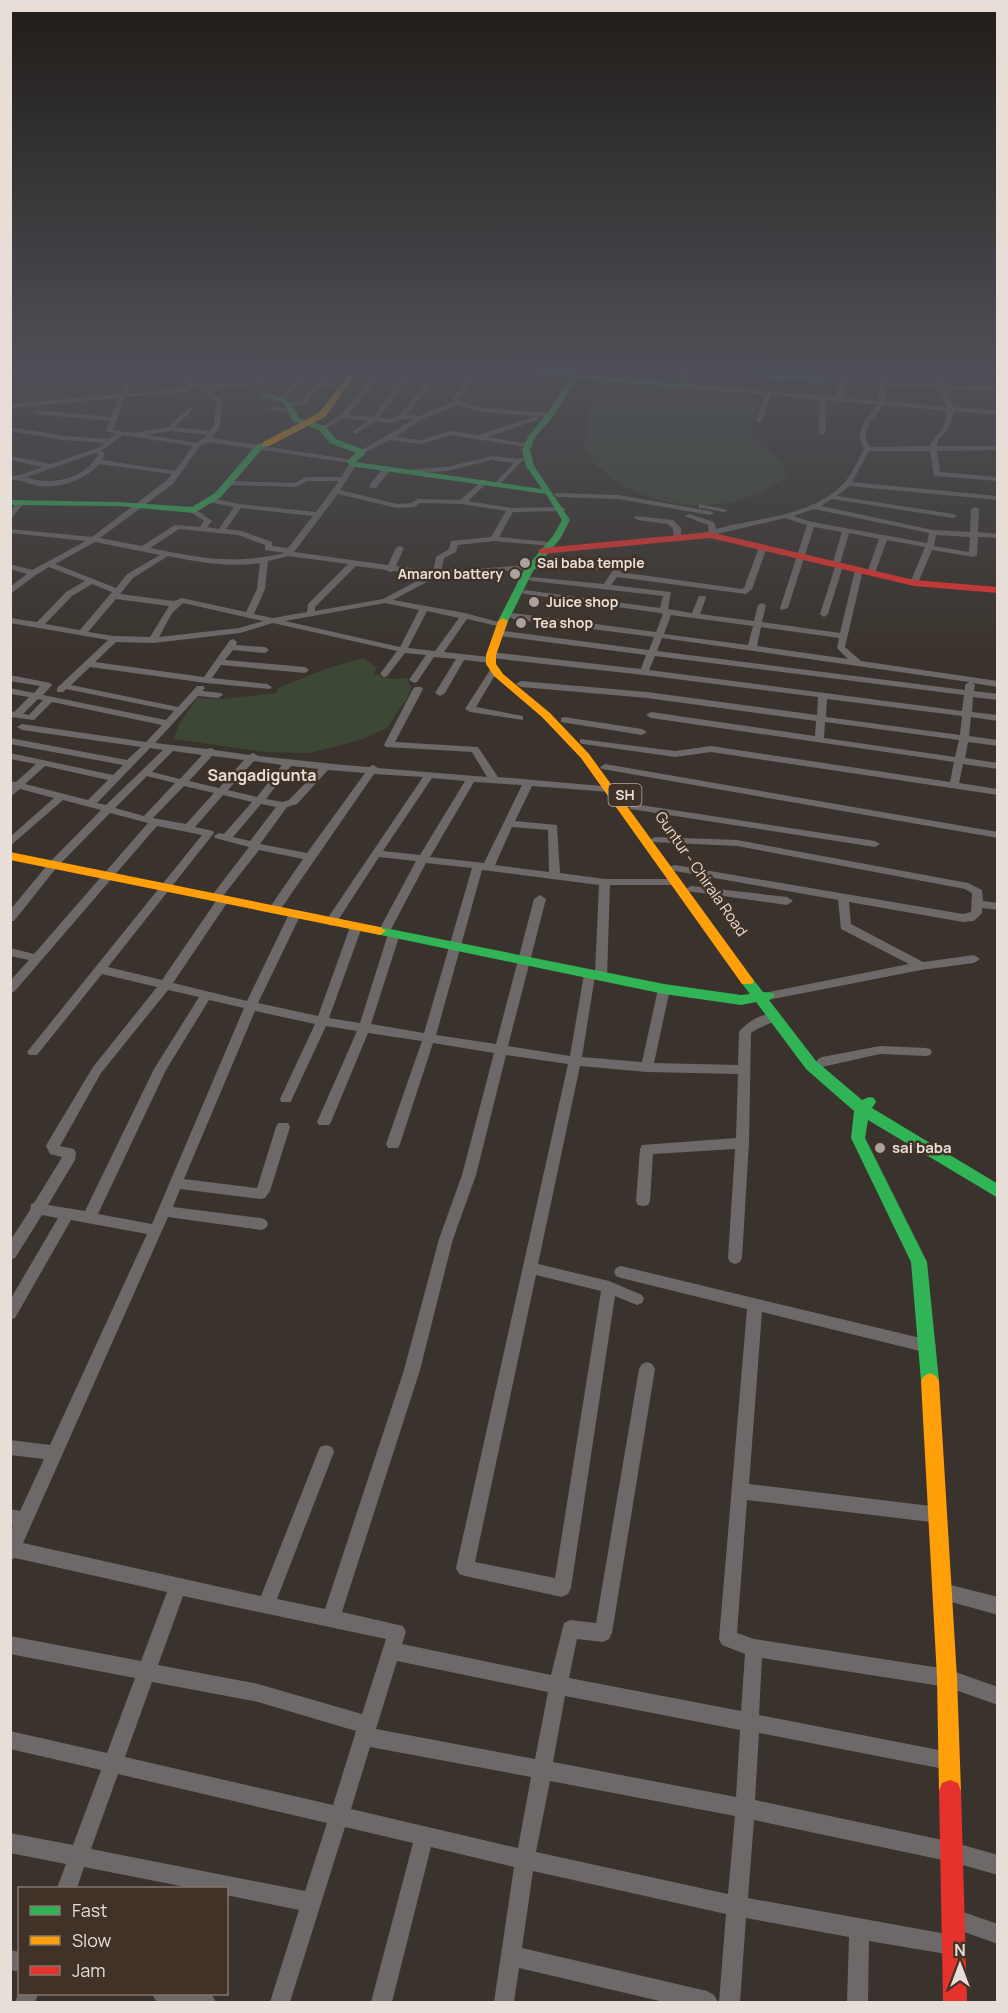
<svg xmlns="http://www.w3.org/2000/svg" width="1008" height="2013" font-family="Manrope,sans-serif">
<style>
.green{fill:#3d4735}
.water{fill:#59838c}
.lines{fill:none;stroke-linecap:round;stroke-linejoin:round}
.street{fill:#6d6968;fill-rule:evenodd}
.fast{fill:#30b455;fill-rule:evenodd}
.slow{fill:#ff9f0a;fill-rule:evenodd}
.jam{fill:#e5322d;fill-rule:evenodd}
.poi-dot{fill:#aaa29c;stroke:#403227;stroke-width:2}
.labels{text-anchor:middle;stroke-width:5;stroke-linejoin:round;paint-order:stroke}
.far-poi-label{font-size:14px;font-weight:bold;fill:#e7ded7;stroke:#403227;text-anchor:start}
.shield{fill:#403227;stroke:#b5aaa2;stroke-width:1.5}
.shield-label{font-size:14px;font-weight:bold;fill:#e7ded7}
.street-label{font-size:15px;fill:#e7ded7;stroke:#403227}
.poi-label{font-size:15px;font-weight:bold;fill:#e7ded7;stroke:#403227;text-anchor:start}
.neighbourhood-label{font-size:16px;font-weight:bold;fill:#e7ded7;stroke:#403227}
</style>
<rect width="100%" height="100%" fill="#3a332d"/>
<path class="green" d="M613 382 760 397 749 435 782 462 786 476C728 524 627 511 584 450L591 390Z
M363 658 376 667 374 674 391 679 407 678 411 687 407 698 387 728 360 740 310 753 265 752 174 739 178 726 197 698 223 699 277 693 278 688 325 669Z"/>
<path class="water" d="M750 370H826L821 383 799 379 779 381 750 373Z"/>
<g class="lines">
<path class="street" d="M130 370H136L127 394 185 388 187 387 185 370H191L193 385H200L252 381 277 370H285C266 387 236 388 212 389V394L222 400 220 426 212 438 353 460 357 464 340 490 397 504 412 503 418 499 460 500 483 480H486V484L468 501 511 508 562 507 566 509 562 511 513 512 499 537 549 542H552V546L494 541 458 545 456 552 444 558 441 571 531 565 619 566 623 568 620 572 742 589 744 588 759 547 763 545 767 547 752 589 746 594 617 577 611 585 671 592 668 609 692 613 699 596H705L706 598 700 614 754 621 758 605 762 603 766 605 762 622 840 633 855 570 859 568 863 570 845 647 861 661 998 681V687L972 683 975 685 974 691 998 694V700L973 697 972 712 998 715V721L971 717 969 736 998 740V746L968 742 965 758 998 763V769L963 764 959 783 998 789V795L711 752 675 757 583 744 580 743V739L675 751 711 746 950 782 954 762 651 718 646 715 651 712 815 736 816 721 647 698 521 687 516 684 521 681 647 692 817 715 818 697 644 675 491 658 494 660 490 663 464 660 445 693 440 696 435 693 456 659 434 657 417 682 414 683 409 680 426 655 405 653 387 676 384 677 380 674 397 651 273 623 240 633 153 643 116 642 95 662 204 677 230 640 233 639 237 642 236 645 265 647 269 650 265 653 233 650 225 660 305 667 309 670 305 673 221 665 212 678 267 684 272 687 270 689 206 683 90 667 71 685 178 707 197 686H203L205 688 202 691 221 693 223 695 218 698 198 696 155 743 207 749 211 748 215 750 249 755 253 753 258 756C294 760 331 764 369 767L373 765 378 768 487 777 472 752 386 747 384 745 413 689 415 687H421L423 689 395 742 478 747 498 777 613 787 614 789 609 792 532 786 515 821 557 825 560 873 605 879H674L679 882 674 885H610L607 976 601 980 595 976 582 1057 642 1062 658 989 664 985 670 989 654 1063 738 1065 739 1032C747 1022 763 1012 776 1014L778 1017C772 1025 759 1026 751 1033L749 1143 742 1258 740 1262 735 1264 730 1262 728 1258 735 1149 653 1154 650 1201 648 1205 643 1206 638 1205 636 1201 640 1149 642 1145 736 1138 738 1074 647 1072 580 1066 538 1264 609 1281 642 1295 644 1299 642 1303 637 1305 615 1296 571 1588 568 1594 562 1597 465 1576 459 1574 456 1568 568 1064 506 1055 476 1175 453 1239 420 1370 342 1612 403 1626 406 1632 402 1644 551 1675 564 1623 570 1620 596 1623 639 1369 642 1364 647 1362 652 1364 655 1369 612 1633 609 1639 603 1642 577 1639 569 1678 741 1711 745 1654 722 1645 719 1639 747 1309 621 1278 616 1276 614 1272 616 1268 621 1266 933 1341 936 1346 933 1351 928 1353 762 1312 749 1484 939 1507 945 1509 947 1515 945 1521 939 1523 747 1500 737 1633 754 1639 947 1669 998 1687V1705L947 1687 762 1658 759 1715 949 1752 956 1754 958 1761 956 1768 949 1770 759 1733 755 1800 952 1842 998 1855V1875L952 1862 754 1820 748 1898 952 1935 959 1938 962 1945 959 1952 952 1955 869 1941 868 2002H847L849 1937 746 1918 740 2002H719L726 1914 533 1871 522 1948 707 1991 714 1995 718 2002H664L519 1968 514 2002H494L514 1867 431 1847 392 2002H371L413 1843 345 1827 290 2002H270L299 1910 226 1895V1888H191L84 1867 77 1888H57L66 1864 10 1853V1833L73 1845 101 1770 10 1749V1731L107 1753 135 1678 10 1654V1636L141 1661 167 1592 15 1558 10 1560V1532L13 1526 10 1525V1509L20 1511 44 1459 10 1455V1440L50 1445 147 1234 71 1220 15 1318 10 1320V1300L58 1218 42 1215 15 1258 10 1260V1241L30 1210 31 1204 34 1203 61 1159 62 1157 50 1154 46 1146 48 1142 93 1067 157 987 102 974 37 1055H29L27 1052 202 835 157 826 14 992 10 993V981L29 960 10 956V948L34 954 148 823 110 813 57 867 14 921H10V910L49 863 101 810 63 800 10 846V837L54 798 20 789 10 797V781L16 782 36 764 10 759V753L113 775 123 765 10 744V738L127 760 141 747 22 730 17 727 22 724 146 742 162 725 52 702 34 720 10 717V711L14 712 29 697 10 694V688L34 693 40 686 10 681V675L50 683 52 685 43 695 166 720 174 711 66 689 63 692H57V688L108 640 10 623V618L37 622 66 592 85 581 49 567 36 575 10 594V587L27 574 10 569V564L32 570 86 541 10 533V529L92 537 167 480 172 474 99 464C86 480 58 489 38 486 28 484 21 479 10 480V476L20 475 43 467 10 460V456L51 464 100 447 105 443 64 440 10 431V427L64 436 109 439 116 434 106 431 110 421 35 414 32 412 35 410 111 417 119 398 10 408V404L120 394ZM192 389H206L207 396 216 401 214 426 210 431 175 427 193 409V407L191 406 168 427 134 433 113 430 125 397 187 392ZM170 431 207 435 197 443 147 435ZM123 435 193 446 175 471 102 460 105 453 101 451ZM208 442 350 463 341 477H306L295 483 230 481 226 483 230 485 296 487 307 481H339L316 512 239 504 212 498 208 500 209 502 234 507 219 529 207 527 212 521 194 508 190 510 191 512 204 521 200 527 175 525 142 546 100 538 173 484 200 446ZM95 453 98 454C87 478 50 487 27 477ZM338 494 397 508 414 507 420 503 462 504 506 511 491 537 451 541 449 549 436 557 433 571 396 566 404 548 400 546 396 548 388 565 294 552ZM241 508 313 516 288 548 272 546V542L242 531 226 529ZM179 529 238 535 265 545V550L285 553C233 565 201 558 150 548ZM95 542 160 555 127 574 116 588 55 564ZM168 556C198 562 229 568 260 563L257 589 246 612 182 598 174 601 120 594 133 578ZM288 556 348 564 308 604 307 612 273 618 254 614 265 589 268 561ZM356 566 386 570 390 572 394 571 428 575 383 599 315 611V607ZM531 569 613 570 604 584 532 577 528 579 532 581 663 596 660 608 525 590 521 592 525 594 660 613 663 614 656 632 513 613 509 616 513 619 654 637 649 650 504 631 501 632V636L646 655 641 669 491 652 487 655 490 657 444 652 467 619 502 627 506 624 465 613 393 600 438 576ZM92 584 112 592 80 630 45 624 72 596ZM116 599 169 606 150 637 114 636 88 632ZM183 603 263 621 239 628 159 637 172 613ZM385 603 419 610 400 647 285 621ZM427 611 459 618 435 651 408 648ZM671 615 753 626 748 645 664 634ZM761 627 839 638 837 648 848 659 757 646ZM662 638 969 682 965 685V690L657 651ZM655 656 964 695 962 711 649 670ZM38 699 43 700 29 715 23 714ZM827 699 962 716 960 735 826 717ZM825 722 959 740 955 757 824 738ZM150 748 163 750 106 805 97 803ZM173 751 202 755 180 779 152 772ZM212 756 244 760 219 788 189 781ZM254 761 282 765 257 797 228 790ZM45 766 108 780 88 800 25 784ZM291 766 319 769 289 800 283 802 266 799ZM328 770 365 773 307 853 260 844 287 807 297 804ZM374 774 423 777 325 922 331 926 335 925 379 857 416 861 378 932 384 936 388 934 360 1023 329 1018 362 927 356 923 350 927 318 1016 258 1003 301 914 295 910 289 914 247 1001 173 983 229 900 223 896 259 850 303 859 268 910 270 913H278ZM147 776 175 783 144 816 115 808ZM432 778 465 781 420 855 383 851ZM474 782 522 785 484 863 430 857ZM184 786 214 793 186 824 153 818ZM223 795 252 802 224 834 219 833 214 836 215 838 249 847 210 898 216 901 162 980 108 967 214 833 213 831 195 827ZM261 804 276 807 250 841 233 837ZM512 827 548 830 549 872 495 865ZM426 863 472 868 424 1033 371 1024 400 934 398 931H390ZM482 870 599 885 595 973 590 970 584 974 570 1056 508 1046 546 899 540 895 534 899 496 1044 436 1035ZM168 990 199 997 154 1069 85 1211 48 1205 75 1160 76 1153 74 1149 60 1146 101 1073ZM209 1000 244 1008 152 1224 98 1214 166 1070ZM255 1011 315 1024 280 1099 281 1102H291L292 1099 326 1026 357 1031 317 1122 319 1125H329L331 1122 368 1033 422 1041 386 1144 388 1148H398L400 1144 433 1043 494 1053 462 1175 439 1239 404 1370 325 1609 277 1599 334 1452 332 1447 326 1445 320 1447 318 1452 261 1596 23 1543 168 1217 261 1230 266 1228 268 1224 266 1220 261 1218 173 1207 180 1189 260 1199 265 1198 270 1191 290 1127 288 1123H278L276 1127 257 1188 184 1179ZM536 1275 601 1291 555 1578 475 1562ZM183 1596 386 1639 362 1714 258 1684 158 1665ZM397 1661 548 1692 535 1759 376 1729ZM152 1682 258 1702 356 1731 333 1805 125 1757ZM565 1696 740 1730 736 1797 553 1762ZM370 1747 531 1777 518 1848 351 1809ZM118 1774 327 1823 305 1891 91 1849ZM550 1781 735 1816 728 1894 536 1852Z
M303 370H310L285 400H281V398Z
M327 370H334L323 383 346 387 345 388 320 387 305 405H289V403L301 402Z
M378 370H385L348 415 373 417 408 370H414L379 418 390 419 399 416 437 370H444L406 415 419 416 454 402 452 399 475 370H481L458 399 460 402 482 408 550 413 553 415 550 417 537 416 540 418 539 419 488 437 528 444V446L526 447 451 435 421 444 390 440 364 453H360V451L413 420 402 419 391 423 376 421 355 434 352 432 353 431 368 421 344 418 324 429 319 428 341 415ZM458 405 482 412 537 416 479 435 451 431 421 440 396 437 422 419Z
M845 370H851L846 380 843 398 879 401V370H885V383L936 385 929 370H935L943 385 998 387V391L945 389 954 407 998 411V415L954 411 950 426 938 441 937 446H998V450L937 451 940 472 998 477V481L934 476 930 451H869L852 482 998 496V500L849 486 837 496 953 514 957 516 953 518 832 499 821 506 933 530 970 532 971 509 975 507 979 509 978 532 998 534V538L978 537 977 555 973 557 932 550 918 583 914 585 910 583 925 547 887 540 875 573 871 575 867 573 879 539 849 533 840 564 843 566 828 614 824 617 820 614 835 567 832 565 842 532 814 527 788 608 781 610 780 608 807 525 785 518 704 537 700 535 709 531 708 525 685 516 689 514 714 522 716 529C759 517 813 517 845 482 853 472 858 460 864 449L859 436 864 422 877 405 826 400 825 433 822 435 819 433 820 400 771 395 762 421 759 423 756 421 765 395 685 388 682 386 685 384 836 397 840 380ZM885 387 938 389 947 407 885 401ZM884 405 947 411 944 426 932 441 930 446 870 447 865 436 870 422ZM814 509 929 533 927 543 812 522 793 516ZM936 535 970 537 969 552 934 546Z
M959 370H998V374L962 372Z
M272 407 291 408 294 410 291 412 270 410V408Z
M492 456 519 459 525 457 528 459 521 462 498 486 494 484 514 463 492 460 447 471 416 473 412 471 416 469 447 467Z
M385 466 392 468 376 488H370V484Z
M555 493 618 495 710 511 714 513 710 515 618 499 558 497 554 495Z
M18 500 25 502 10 520V512Z
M699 504 728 510 724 512 702 508H699Z
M635 516 673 520 681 528V537L674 539 673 529 668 524 638 520 634 518Z
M494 667 498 670 476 707 523 716V720L470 712 465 709 490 670Z
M564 717 642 729 647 732 642 735 561 722V718Z
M605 764 998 832V838L602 769 600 767Z
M634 804 875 841 880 844 875 847 630 809V805Z
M656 837 737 840 968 883 982 890 983 901 998 903V910L982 908V913L974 921 963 922 849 902 851 924 923 962 974 955 980 959 974 963 921 970 768 1000 762 996 764 993 909 964 841 929 838 900 675 871 670 868 671 866 675 865 963 914 971 912 972 893 965 889 737 846 652 842 651 840 652 838Z
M691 886 787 897 793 901 787 905 687 891 686 889Z
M880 1046 926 1048 930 1049 932 1052 930 1055 926 1056 880 1054 822 1067 818 1065 816 1062 818 1059 822 1057Z
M943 1583 998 1597V1615L937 1598 934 1592 937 1586Z
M954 1909 998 1924V1944L947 1926 944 1919 947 1912Z
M10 1950 20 1952V1972L10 1970Z
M20 1989V1994H38L35 2002H15Z
M152 1994H210L212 1995 216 2002H158L156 2001Z"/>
<path class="fast" d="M469 370 574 374 681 384V370H688L689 386 685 388 576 378 555 414 535 437 530 450 534 466 570 520 560 539 533 571 508 621 503 624 498 621 524 570 553 536 562 520 546 494 350 466 347 461 356 453 330 443 319 430 293 421 283 402 260 396 264 394C282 396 292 399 299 418L325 426 336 439 365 450V454L356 462 542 489 526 466 522 450 528 437 549 411 569 378Z
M266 442 270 444 262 449 221 497 194 513 118 506 10 505V500L118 502 192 507 215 493 256 445Z
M380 927 664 984 741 995 750 994 740 981 747 976 752 978 763 992 773 993 775 996 769 1000 816 1061 862 1100 869 1097 874 1098 876 1102 872 1108 998 1184V1198L868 1120 865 1138 927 1262 939 1381 936 1386 930 1389 924 1386 921 1381 911 1262 851 1138 854 1111 806 1069 756 1002 741 1005 664 994 376 934 374 931Z"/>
<path class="slow" d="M352 370H359L325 417 269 446H263V442L319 413Z
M503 618 508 621 496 655V664L503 674 550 713 589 754 752 978 754 981 752 984H742L581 758 542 717 494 676 486 664V655L498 621Z
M10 852 380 927 386 931 380 935 10 860Z
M930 1373 936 1376 939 1381 957 1678 961 1791 958 1799 950 1802 942 1799 939 1791 937 1678 921 1381 924 1376Z"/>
<path class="jam" d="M710 532 914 580 998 587V593L914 586 710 538 542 554 538 551 542 548Z
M950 1780 958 1783 961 1791 967 2002H943L939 1791 942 1783Z"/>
</g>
<linearGradient id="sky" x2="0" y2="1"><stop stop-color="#201c19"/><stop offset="0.57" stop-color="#4f5057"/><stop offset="1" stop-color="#4f5057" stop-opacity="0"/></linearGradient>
<rect width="1008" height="652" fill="url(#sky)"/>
<g class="poi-dot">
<circle cx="525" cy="563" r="6"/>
<circle cx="515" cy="574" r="6"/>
<circle cx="534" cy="602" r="6"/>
<circle cx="521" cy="623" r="6"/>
<circle cx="880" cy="1148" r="6"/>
</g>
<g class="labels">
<g class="far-poi-label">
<text x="537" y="568">Sai baba temple</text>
<text x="503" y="579" text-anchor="end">Amaron battery</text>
<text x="546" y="607">Juice shop</text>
<text x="533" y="628">Tea shop</text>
</g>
<rect class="shield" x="608.5" y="784" width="33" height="22" rx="4.5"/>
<g class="shield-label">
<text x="625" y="800">SH</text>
</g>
<g class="street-label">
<text transform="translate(701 874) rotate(55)" y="5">Guntur - Chirala Road</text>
</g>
<g class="poi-label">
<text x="892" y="1153">sai baba</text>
</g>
<g class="neighbourhood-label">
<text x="262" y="781">Sangadigunta</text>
</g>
</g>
<rect width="1008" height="2013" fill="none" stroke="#e7ded7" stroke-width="24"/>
<rect x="18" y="1887" width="210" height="108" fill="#403227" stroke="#83776d" stroke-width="1.5"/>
<rect x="30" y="1906" width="30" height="9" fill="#30b455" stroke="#83776d" stroke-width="1.5"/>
<text x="72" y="1917" font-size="18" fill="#e7ded7">Fast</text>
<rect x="30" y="1936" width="30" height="9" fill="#ff9f0a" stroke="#83776d" stroke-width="1.5"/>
<text x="72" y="1947" font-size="18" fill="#e7ded7">Slow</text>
<rect x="30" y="1966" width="30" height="9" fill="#e5322d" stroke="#83776d" stroke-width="1.5"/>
<text x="72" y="1977" font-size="18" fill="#e7ded7">Jam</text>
<g transform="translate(960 1965)" stroke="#403227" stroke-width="4.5" paint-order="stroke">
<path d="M0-4.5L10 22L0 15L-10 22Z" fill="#e7ded7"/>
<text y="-9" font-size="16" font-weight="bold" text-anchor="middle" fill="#e7ded7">N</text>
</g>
</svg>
